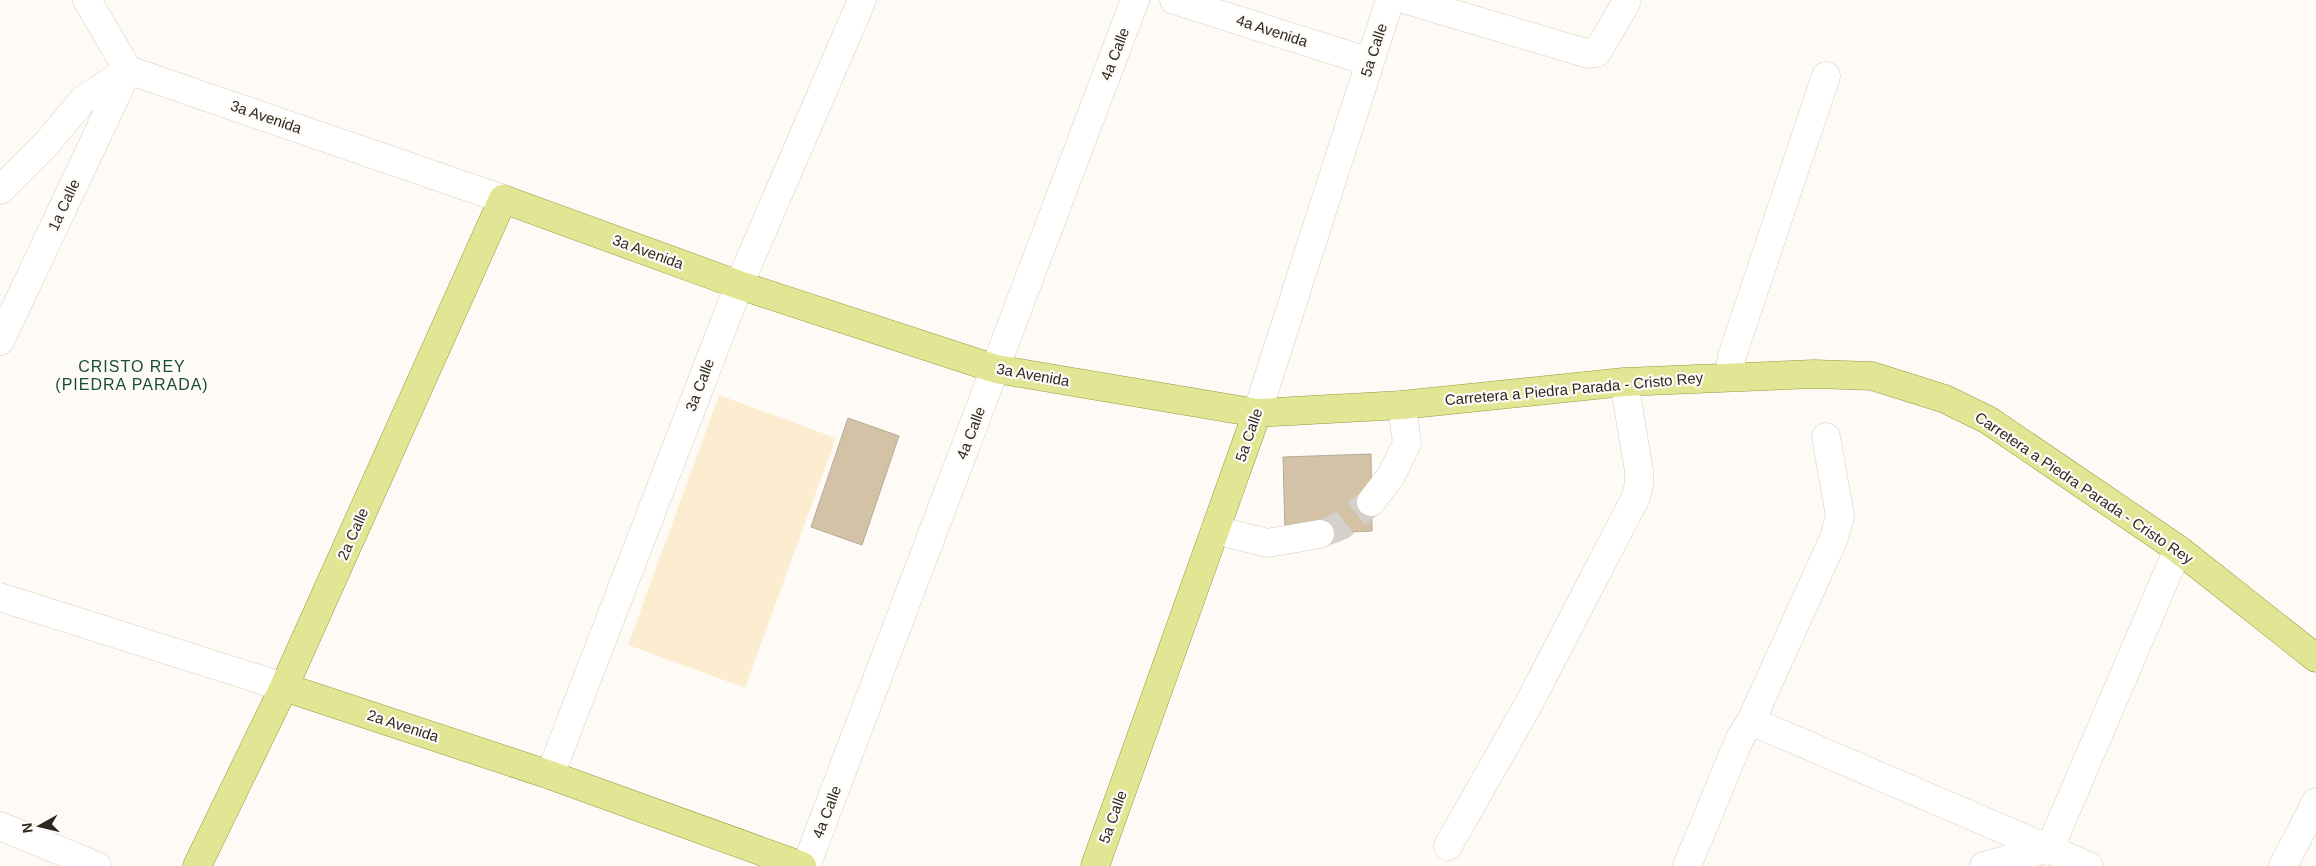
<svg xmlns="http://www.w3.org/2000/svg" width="2316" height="866" font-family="Arial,sans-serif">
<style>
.built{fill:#fdedd0}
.building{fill:#d3c2a6;stroke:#b7ab97}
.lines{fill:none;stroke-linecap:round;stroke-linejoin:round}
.minor-tunnel{stroke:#d4d1cc;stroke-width:28;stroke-dasharray:28 14;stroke-linecap:butt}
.minor-casing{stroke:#d9cdb8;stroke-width:29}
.major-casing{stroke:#95993d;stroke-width:29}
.minor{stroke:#fff;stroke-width:28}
.major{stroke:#e2e694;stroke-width:28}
.labels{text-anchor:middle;stroke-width:4.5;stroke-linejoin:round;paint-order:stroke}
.street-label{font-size:15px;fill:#2c2820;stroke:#fefbf7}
.neighbourhood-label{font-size:16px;letter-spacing:1px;fill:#184b3c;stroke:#fefbf7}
</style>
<rect width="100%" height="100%" fill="#fefbf7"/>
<path class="built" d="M719 395 836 438 745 688 628 645Z"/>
<path class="building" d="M848 418 899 436 862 545 811 527Z
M1371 454 1372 531 1285 535 1283 457Z"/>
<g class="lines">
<path class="minor-tunnel" d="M1320 534 1341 526 1371 502"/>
<defs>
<path id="minor" d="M87 0 128 70 503 199
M1174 0 1370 62
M1407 0 1589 54 1596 53 1598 51 1626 3
M0 190 47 143 83 100 128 70
M0 341 128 70
M1729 376 1732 356 1826 76
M1257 413 1390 0
M1371 502 1391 476 1407 443 1402 405
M1215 530 1268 543 1320 534
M0 597 284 687
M1751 721 2089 866
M550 775 739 285 862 0
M0 826 97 866
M1448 846 1527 707 1636 497 1639 484V471L1624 382
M806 866 1135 0
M1687 866 1740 738 1751 721 1834 538 1840 516 1826 437
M1984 866 2050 848 2178 549
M2283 866 2316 802"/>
<path id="major" d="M284 687 550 775 802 866
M197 866 284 687 503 199 739 285 996 369 1257 413 1402 405 1624 382 1814 374 1872 376 1945 399 1988 420 2178 549 2316 658
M1095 866 1257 413"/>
</defs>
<use href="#minor" class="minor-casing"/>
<use href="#major" class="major-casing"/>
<use href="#minor" class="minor"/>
<use href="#major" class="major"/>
</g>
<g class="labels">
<g class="street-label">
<text transform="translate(1272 31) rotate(18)" y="5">4a Avenida</text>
<text transform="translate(1374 50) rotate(-72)" y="5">5a Calle</text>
<text transform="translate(1115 54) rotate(-69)" y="5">4a Calle</text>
<text transform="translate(266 117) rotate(19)" y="5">3a Avenida</text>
<text transform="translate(64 205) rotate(-65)" y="5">1a Calle</text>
<text transform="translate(648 252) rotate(20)" y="5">3a Avenida</text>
<text transform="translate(1033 375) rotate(10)" y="5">3a Avenida</text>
<text transform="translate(700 385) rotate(-69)" y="5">3a Calle</text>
<text transform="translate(1574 389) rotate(-5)" y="5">Carretera a Piedra Parada - Cristo Rey</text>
<text transform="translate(971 433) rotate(-69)" y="5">4a Calle</text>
<text transform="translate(1249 435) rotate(-71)" y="5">5a Calle</text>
<text transform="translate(2084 488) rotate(34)" y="5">Carretera a Piedra Parada - Cristo Rey</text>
<text transform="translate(353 534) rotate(-66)" y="5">2a Calle</text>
<text transform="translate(403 726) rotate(18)" y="5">2a Avenida</text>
<text transform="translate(827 812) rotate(-69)" y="5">4a Calle</text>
<text transform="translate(1113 817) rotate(-70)" y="5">5a Calle</text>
</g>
<g class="neighbourhood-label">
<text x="132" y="372">CRISTO REY<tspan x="132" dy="18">(PIEDRA PARADA)</tspan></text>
</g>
</g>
<g transform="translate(40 826) rotate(262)" stroke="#fefbf7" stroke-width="4" paint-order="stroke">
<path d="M0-4L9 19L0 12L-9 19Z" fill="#2c2820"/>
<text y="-8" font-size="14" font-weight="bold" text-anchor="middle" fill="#2c2820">N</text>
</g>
</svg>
